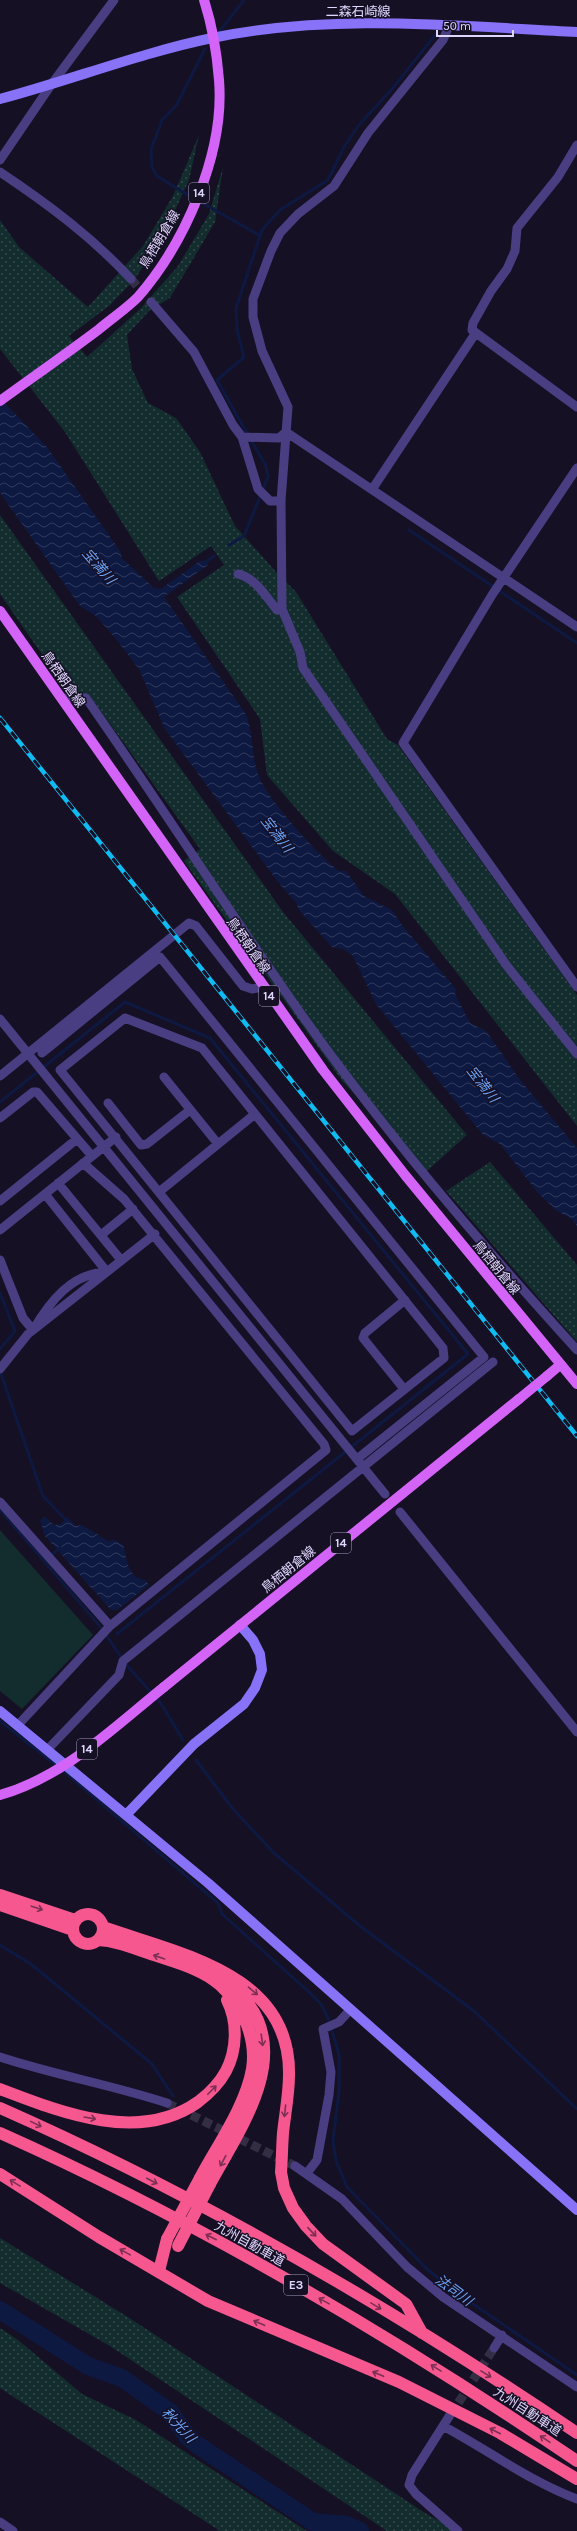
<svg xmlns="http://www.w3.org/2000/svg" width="577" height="2531" font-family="Karla,'Noto Sans JP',sans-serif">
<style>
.grass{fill:url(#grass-dots)}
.green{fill:#132c2e}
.water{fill:url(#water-waves)}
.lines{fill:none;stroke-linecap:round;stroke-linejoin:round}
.stream{stroke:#0d1941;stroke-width:3}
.river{stroke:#0d1941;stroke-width:18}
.street-tunnel{stroke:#342e45;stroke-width:9;stroke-dasharray:9 4.5;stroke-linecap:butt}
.street{stroke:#493e81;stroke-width:9}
.secondary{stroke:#8772f8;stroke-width:10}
.primary{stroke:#d463f7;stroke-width:10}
.highway{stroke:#f6578e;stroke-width:12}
.rail-casing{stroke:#0cbcf2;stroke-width:4.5}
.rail{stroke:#161025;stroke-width:3;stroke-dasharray:9;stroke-linecap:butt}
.primary-bridge{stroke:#d463f7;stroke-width:10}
.highway-bridge{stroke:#f6578e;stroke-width:12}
.oneway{stroke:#7b3054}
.labels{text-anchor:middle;stroke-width:3;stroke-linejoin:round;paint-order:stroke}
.shield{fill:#161025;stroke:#a39bbc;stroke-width:1}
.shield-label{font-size:12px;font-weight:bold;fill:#e0d6fd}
.street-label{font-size:13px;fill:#e0d6fd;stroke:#161025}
.water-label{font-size:14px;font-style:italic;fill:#69a2f7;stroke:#161025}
</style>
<defs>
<pattern id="grass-dots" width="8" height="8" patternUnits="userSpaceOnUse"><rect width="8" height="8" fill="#132c2e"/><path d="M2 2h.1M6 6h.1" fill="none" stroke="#354a4d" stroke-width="1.8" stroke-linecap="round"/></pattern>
<pattern id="water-waves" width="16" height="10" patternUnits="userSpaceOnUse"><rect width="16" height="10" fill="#0d1941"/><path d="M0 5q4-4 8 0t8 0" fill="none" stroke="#303a5d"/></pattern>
</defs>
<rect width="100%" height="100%" fill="#161025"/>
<path class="grass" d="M199 135 189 180 164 234 135 279 109 306 69 336 87 357 140 309 178 266 209 214 223 167 215 222 170 298 150 310 127 335 132 369 148 403 176 418 200 452 235 526 277 573 296 592 387 739 398 745 577 995V1126L395 894 333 851 267 775 260 719 177 597 224 565 211 546 159 581 65 432 0 349V220L19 247 88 307 143 246 173 196Z
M0 515 283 912 467 1135 427 1171 343 1082 184 861 200 849 90 696 69 693 0 594Z
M490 1162 577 1265V1342L446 1191Z
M0 2238 131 2319 425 2513 458 2531H387L110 2346 0 2283Z
M0 2328 18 2340 82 2394 136 2420 307 2531H220L0 2388Z"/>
<path class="green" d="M0 1530 93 1635 22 1709 0 1691Z"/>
<path class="water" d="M0 398 47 447 120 551 122 558 154 588 161 589 200 561H205L208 565 164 597 245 713C255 734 250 759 261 781 272 804 318 855 339 871H346L364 896 392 910 402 925 456 989 455 994 470 1023 486 1031 521 1081 577 1148V1227L573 1220 557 1211 538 1193 500 1144 483 1135 376 1004 353 956 343 949 332 947 298 909 297 904 278 882 165 729 139 669 116 639 96 616 80 606 0 493Z
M45 1517 54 1525 61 1524 67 1517 76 1526 82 1525 108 1541 115 1540 123 1545C128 1560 126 1577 145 1580L149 1585 117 1610H111L45 1536 40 1520Z"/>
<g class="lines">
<path class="stream" d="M220 31 244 0
M188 195 157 176 152 167 151 150 162 120 176 106 205 49
M204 204 259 235
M248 435 217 380 244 357 237 330 236 308 262 230 280 210 328 180 344 147 358 126 392 89 436 34
M409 530 577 643
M229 545 244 536 268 477 266 466 251 440
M204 563 214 556
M0 1102 125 1002 210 1038 468 1354 117 1634
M0 1293 15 1331 0 1349
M0 1371 43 1496 67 1521
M0 1510 99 1625 129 1668 160 1702 183 1740
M50 1557 60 1547
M0 1721 57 1766
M196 1760 233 1809 274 1853 360 1926 474 2011 577 2109
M62 1770 211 1897 218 1903 222 1914 308 1991 321 2004 328 2018 339 2054V2091L333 2141 336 2161 347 2187 427 2269 454 2291 577 2375
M0 1945 31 1964 152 2064 173 2096"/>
<path class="river" d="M0 2310 88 2366 122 2378 170 2412 187 2436 196 2444 313 2522 347 2525 360 2531"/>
<path class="street-tunnel" d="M131 279 151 302
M167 2103 295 2166
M451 2414 494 2348"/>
<path class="street" d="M449 26 443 40 368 133 334 186 298 214 280 233 271 251 253 299V317L262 351 288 407 281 501 282 609 300 652 303 668 507 966 577 1054
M577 145 558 177 517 228 515 251 507 269 491 291 473 323 472 330 577 407
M0 160 51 85 114 0
M0 172C48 204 92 237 131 279
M151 302 194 352 233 425 242 437 279 438 286 432
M286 432 577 627
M242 437 258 489 270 501H281
M577 468 492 595 403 743 577 987
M373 488 475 334
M238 574C256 578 266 597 277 610L282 609
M62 698H86C158 801 226 907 299 1011 383 1130 479 1242 577 1350
M125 1018 202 1048 443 1348 444 1358 352 1431 60 1070Z
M0 1019 385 1494
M42 1053 160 957 484 1357 357 1459
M0 1076 189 923 196 926 243 986 252 989 263 987
M164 1077 218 1144
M108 1103 141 1145 147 1144 190 1110
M0 1118 33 1092H37L92 1156
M58 1183 121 1260
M159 1192 255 1114
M45 1194 107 1272
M0 1201 77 1139
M0 1230 116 1137
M101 1235 133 1209
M0 1260 23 1318 33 1330C50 1301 72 1273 107 1272
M0 1369 28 1334 155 1234
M404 1389 363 1338 365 1333 405 1300
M0 1502 110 1626
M400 1512 577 1732
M18 1725 110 1626 326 1450 324 1444 124 1199 83 1163
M48 1749 119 1675 123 1661 493 1362
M0 2057C55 2075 112 2085 167 2103
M295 2166 342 2199 407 2267 443 2297 577 2387
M307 2173 317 2160 329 2095 331 2072 323 2029 339 2022 350 2010
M494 2348 502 2335
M450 2415 412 2475 409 2485 416 2494 458 2531
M443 2426C488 2450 529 2481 577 2499
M0 2522 13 2531"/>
<path class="secondary" d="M0 99C71 80 140 53 212 38 332 13 456 26 577 32
M0 1711 208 1883 577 2210
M126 1815 194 1744 244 1704 255 1688 262 1670 260 1654 253 1640 240 1625"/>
<path class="primary" d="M0 401C33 377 66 354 98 330 111 319 126 309 138 297 185 243 225 153 219 80 217 54 212 25 204 0
M0 611 323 1070 405 1175 577 1384
M547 1376 560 1365
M164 1687 519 1399"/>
<path class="highway" d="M0 1895 75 1920
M0 1905 73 1930
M73 1929a15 15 0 1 1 30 0a15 15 0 1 1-30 0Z
M103 1927C179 1954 291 1973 289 2075 289 2094 285 2114 283 2133 282 2146 282 2159 281 2172L284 2188 293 2208 306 2226 323 2244 406 2304 422 2333
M98 1940C118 1941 135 1949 154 1955 175 1962 202 1969 220 1985 242 2005 257 2038 252 2069 246 2105 217 2146 200 2178
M0 2089C60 2112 139 2144 198 2102 210 2093 219 2084 226 2071 237 2050 238 2022 227 2000
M0 2108C202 2197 395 2310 577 2433
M0 2133C202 2223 394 2337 577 2461
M0 2174 99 2237 208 2301 399 2382 500 2433 577 2479
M210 2184C238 2132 292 2059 247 2002 240 1993 230 1984 221 1976
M159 2271 167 2239"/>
<defs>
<path id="rail" d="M0 718 577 1436"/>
</defs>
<use href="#rail" class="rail-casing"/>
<use href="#rail" class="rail"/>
<path class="primary-bridge" d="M519 1399 547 1376
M0 1795C64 1777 113 1728 164 1687"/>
<path class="highway-bridge" d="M167 2239 200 2178
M178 2246 210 2184"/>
</g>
<defs><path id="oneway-shaft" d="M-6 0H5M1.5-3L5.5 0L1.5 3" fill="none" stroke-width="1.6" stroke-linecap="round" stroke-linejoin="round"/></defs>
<g class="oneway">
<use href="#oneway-shaft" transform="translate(37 1908) rotate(18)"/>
<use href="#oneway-shaft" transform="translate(159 1957) rotate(-161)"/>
<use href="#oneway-shaft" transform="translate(253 1991) rotate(40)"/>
<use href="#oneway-shaft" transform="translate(262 2040) rotate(82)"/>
<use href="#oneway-shaft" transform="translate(212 2090) rotate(-45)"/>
<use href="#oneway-shaft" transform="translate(285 2111) rotate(96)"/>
<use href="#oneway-shaft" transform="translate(90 2118) rotate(10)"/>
<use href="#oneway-shaft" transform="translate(36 2124) rotate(26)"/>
<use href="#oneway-shaft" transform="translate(223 2161) rotate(118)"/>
<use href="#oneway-shaft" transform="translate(152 2181) rotate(27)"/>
<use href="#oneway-shaft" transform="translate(15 2183) rotate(-149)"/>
<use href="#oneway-shaft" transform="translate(312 2232) rotate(47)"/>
<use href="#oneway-shaft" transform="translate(211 2237) rotate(-153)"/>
<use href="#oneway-shaft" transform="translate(125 2252) rotate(-151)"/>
<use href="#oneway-shaft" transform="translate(324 2301) rotate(-151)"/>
<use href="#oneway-shaft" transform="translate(376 2306) rotate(31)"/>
<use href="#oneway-shaft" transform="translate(259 2323) rotate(-157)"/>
<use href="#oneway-shaft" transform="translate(436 2368) rotate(-148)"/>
<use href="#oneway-shaft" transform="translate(378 2374) rotate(-157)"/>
<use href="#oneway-shaft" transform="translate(486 2374) rotate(32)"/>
<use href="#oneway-shaft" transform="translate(495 2431) rotate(-153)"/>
<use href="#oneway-shaft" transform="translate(545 2439) rotate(-146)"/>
</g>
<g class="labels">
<g class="shield">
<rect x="189" y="183" width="20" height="20" rx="3"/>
<rect x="259" y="986" width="20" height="20" rx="3"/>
<rect x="331" y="1533" width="20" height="20" rx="3"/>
<rect x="77" y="1739" width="20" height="20" rx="3"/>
<rect x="284" y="2275" width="24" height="20" rx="3"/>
</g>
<g class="shield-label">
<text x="199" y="197">14</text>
<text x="269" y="1000">14</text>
<text x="341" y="1547">14</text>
<text x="87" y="1753">14</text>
<text x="296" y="2289">E3</text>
</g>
<g class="street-label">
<text x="358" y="16">二森石崎線</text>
<text transform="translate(159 239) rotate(-59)" y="5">鳥栖朝倉線</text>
<text transform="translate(64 679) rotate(55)" y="5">鳥栖朝倉線</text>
<text transform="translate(249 945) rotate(55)" y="5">鳥栖朝倉線</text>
<text transform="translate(497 1267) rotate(51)" y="5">鳥栖朝倉線</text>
<text transform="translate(288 1569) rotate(-39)" y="5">鳥栖朝倉線</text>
<text transform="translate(250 2243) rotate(29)" y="5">九州自動車道</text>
<text transform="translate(528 2411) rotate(33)" y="5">九州自動車道</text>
</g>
<g class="water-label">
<text transform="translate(99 566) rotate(49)" y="5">宝満川</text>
<text transform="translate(277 834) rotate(52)" y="5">宝満川</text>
<text transform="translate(483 1084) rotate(52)" y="5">宝満川</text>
<text transform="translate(454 2290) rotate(36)" y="5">法司川</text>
<text transform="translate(179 2425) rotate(47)" y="5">秋光川</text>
</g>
</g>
<path d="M437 30v6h76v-6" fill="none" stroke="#e0d6fd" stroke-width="2"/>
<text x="443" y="30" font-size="12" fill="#e0d6fd" stroke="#161025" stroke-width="3" paint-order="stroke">50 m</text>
</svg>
